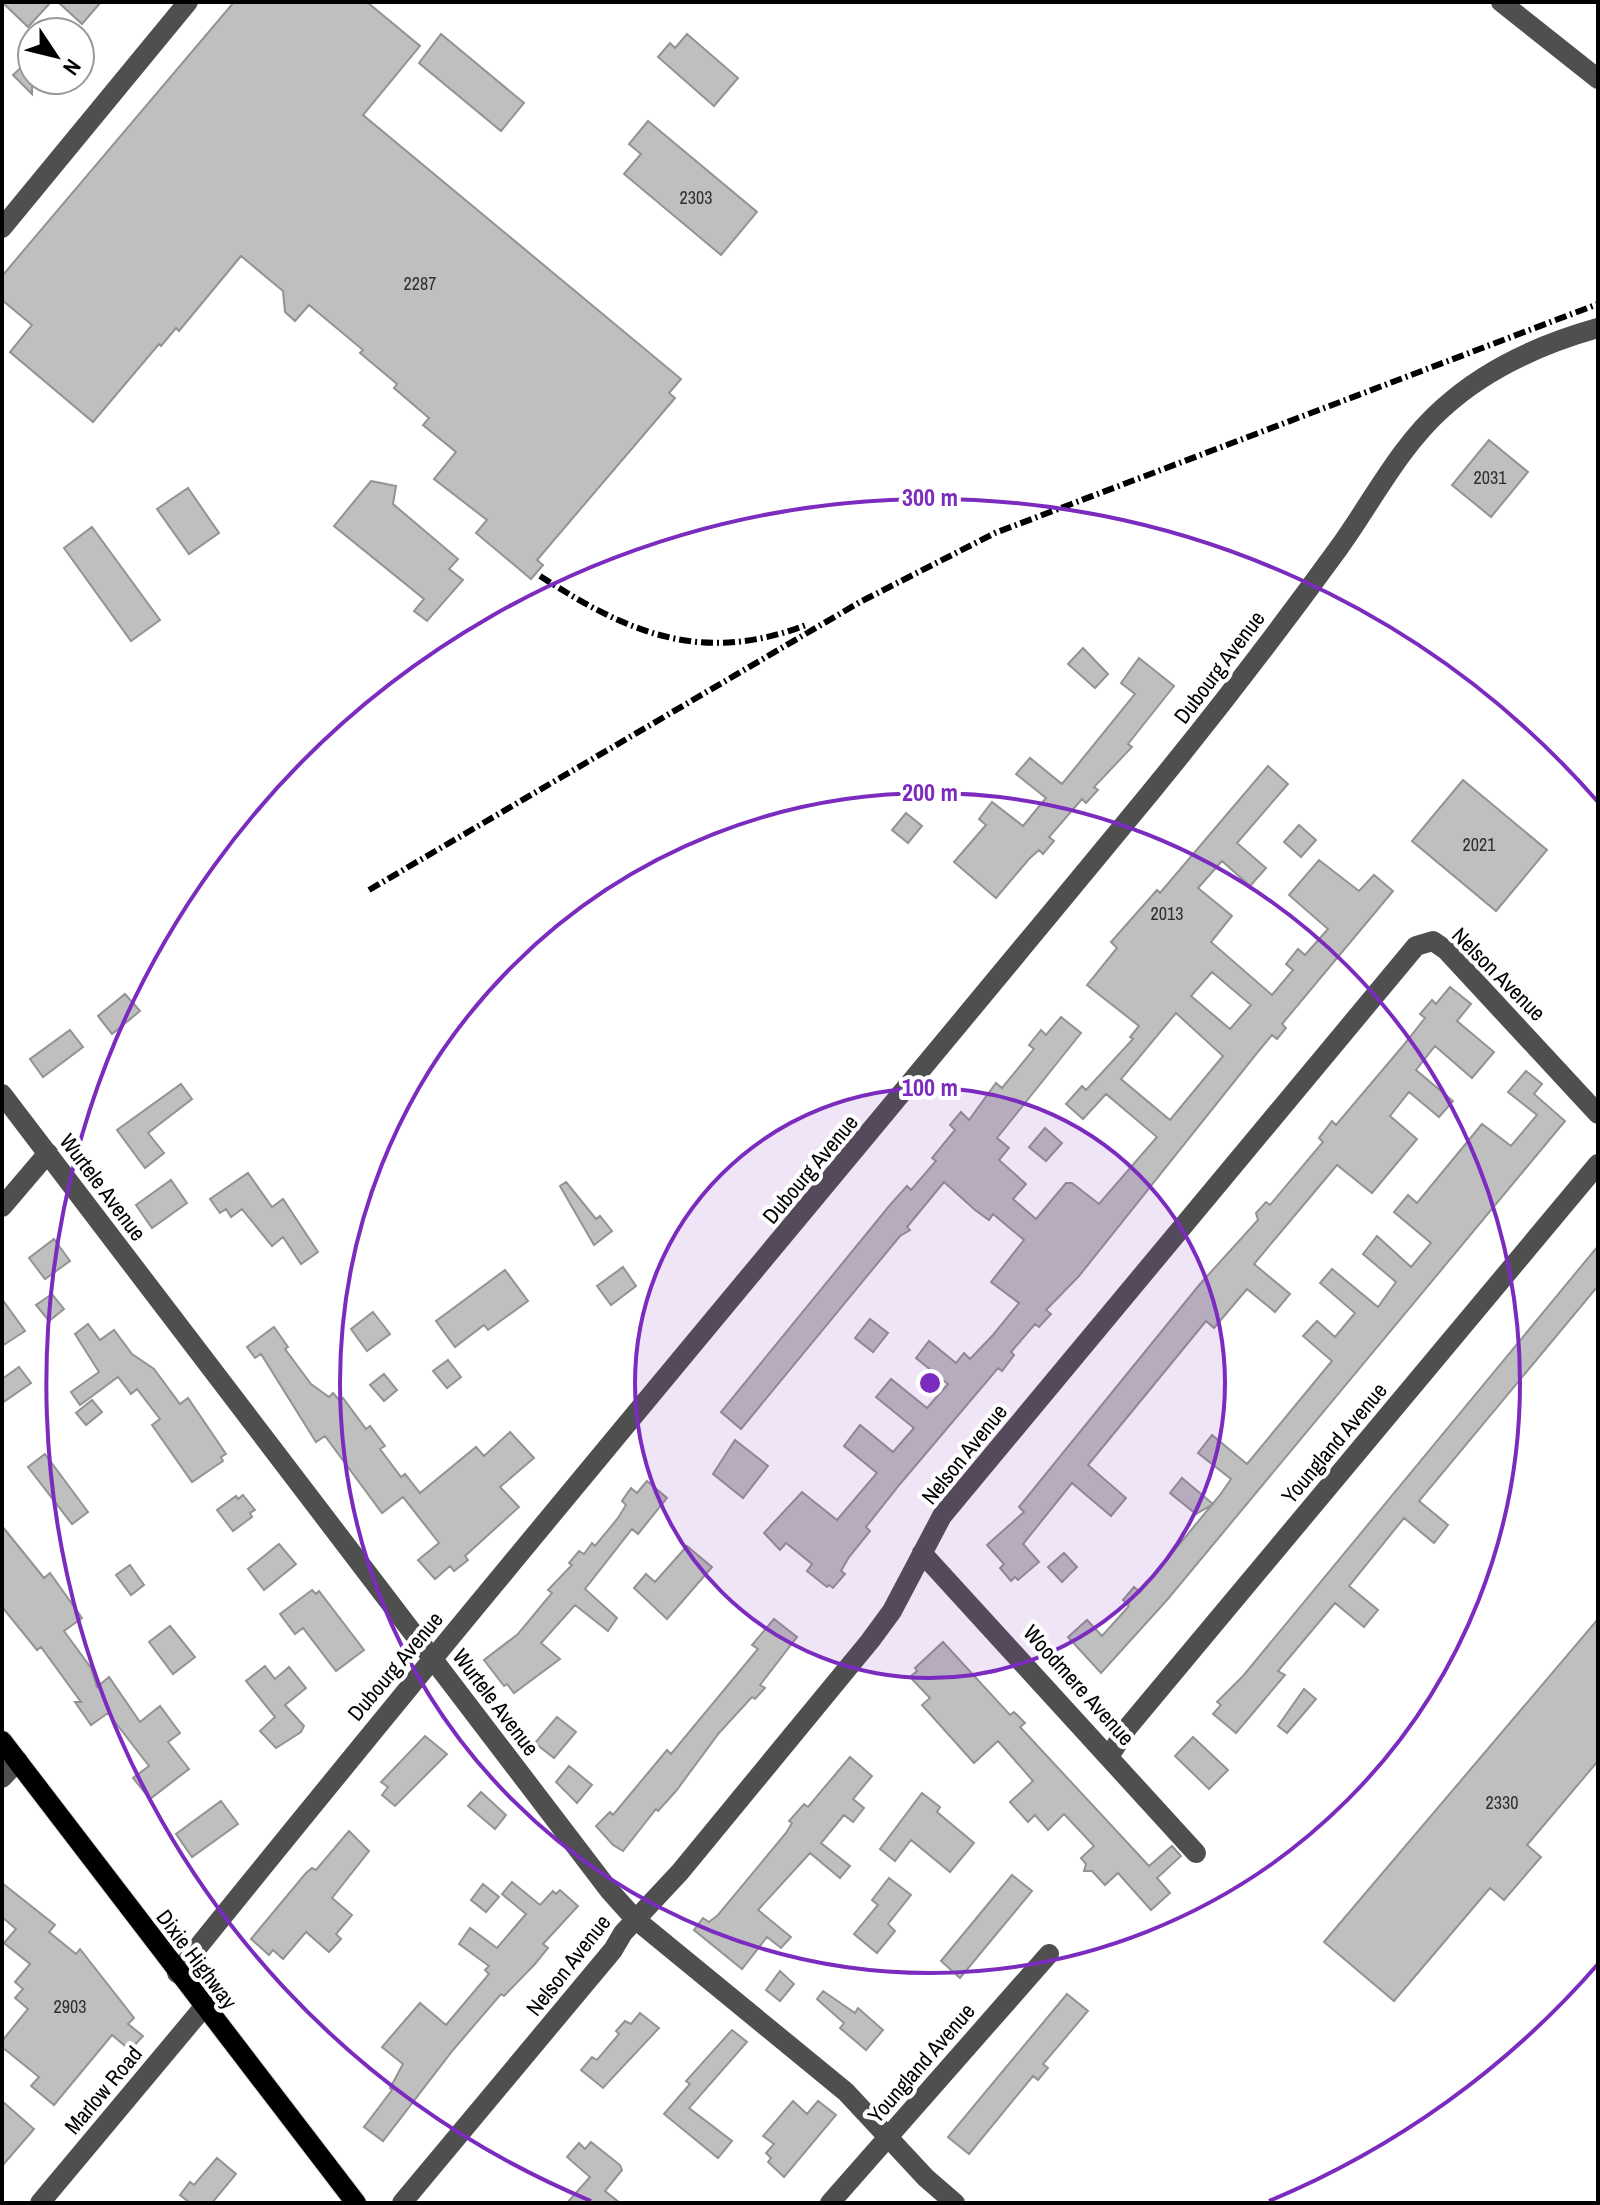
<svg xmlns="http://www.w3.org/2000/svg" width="1600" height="2205" font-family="'Archivo Narrow',sans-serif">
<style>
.building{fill:#bfbfbf;stroke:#939393;stroke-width:2;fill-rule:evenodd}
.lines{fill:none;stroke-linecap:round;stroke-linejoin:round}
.major-casing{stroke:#dbdbdb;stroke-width:22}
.minor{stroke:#4f4f4f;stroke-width:20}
.major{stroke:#000;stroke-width:20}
.rail{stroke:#000;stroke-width:6;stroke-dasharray:12 4 2 4;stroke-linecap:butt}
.ring{fill:none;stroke:#7b2cbf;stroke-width:4}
.labels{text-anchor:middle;stroke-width:8;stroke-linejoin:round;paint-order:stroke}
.number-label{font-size:18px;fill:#303030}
.street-label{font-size:22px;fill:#000;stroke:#fff}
.centre{fill:#7b2cbf;stroke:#fff;stroke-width:4}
.ring-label{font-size:24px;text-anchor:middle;font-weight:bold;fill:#7b2cbf;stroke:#fff;stroke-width:8;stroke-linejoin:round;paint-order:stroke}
</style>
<rect width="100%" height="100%" fill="#fff"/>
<path class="building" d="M2 2H51L28 27Z
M58 2H101L82 24Z
M234 2H367L420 46 363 115 681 379 669 393 675 398 537 560 543 565 531 579 476 533 487 520 434 479 456 452 423 425 429 418 394 388 397 384 360 353 363 350 309 305 295 321 285 312 283 291 241 256 179 331 176 328 161 346 159 344 93 422 10 352 32 325 2 300V276Z
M441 34 524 103 501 131 419 63Z
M687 34 738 78 714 106 658 57 670 43 675 48Z
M32 57V94L13 75Z
M648 121 757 212 721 255 624 174 641 154 629 144Z
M1489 440 1528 472 1491 517 1452 485Z
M371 481 396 486 393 504 458 559 449 569 463 580 427 621 414 611 424 599 334 526Z
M188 488 219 533 189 554 157 509Z
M92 527 160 620 131 641 64 548Z
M1083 648 1108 674 1095 688 1068 664Z
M1139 658 1174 686 1128 744 1132 747 1094 787 1098 790 1086 803 1082 799 1049 837 1054 841 1043 854 1039 850 1029 859 996 898 954 862 986 825 979 819 992 802 1023 826 1046 798 1016 774 1030 758 1062 784 1135 694 1121 683Z
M1268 766 1288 784 1237 843 1266 868 1250 886 1222 861 1198 888 1232 916 1211 942 1272 995 1293 970 1286 964 1298 949 1305 955 1328 929 1289 895 1319 860 1359 891 1374 875 1393 891 1282 1024 1286 1028 1277 1039 1272 1035 1257 1053 1079 1276 1046 1310 1051 1314 1039 1327 1035 1324 1011 1352 1014 1355 1002 1371 998 1368 900 1484 866 1527 870 1531 849 1557 841 1571 845 1574 833 1588 829 1585 827 1587 807 1571 812 1564 786 1543 780 1550 764 1533 802 1492 837 1520 877 1473 844 1446 860 1425 893 1452 914 1428 876 1397 891 1379 927 1408 948 1384 916 1358 929 1341 956 1363 964 1353 970 1359 993 1335 1019 1303 991 1282 1024 1240 993 1214 989 1220 975 1210 944 1182 907 1227 910 1230 900 1236 741 1429 721 1412 890 1205 907 1186 911 1190 936 1161 932 1158 955 1130 950 1125 961 1112 969 1120 996 1083 1002 1088 1034 1049 1029 1045 1041 1030 1046 1035 1061 1017 1081 1033 997 1138 1009 1148 999 1160 1026 1184 1013 1199 1036 1219 1066 1183H1072L1099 1204 1157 1137 1106 1094 1083 1119 1066 1104 1082 1086 1086 1090 1133 1039 1130 1037 1139 1026 1087 985 1117 948 1111 942 1157 890 1160 893ZM1212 972 1251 1005 1230 1029 1191 996ZM1176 1013 1223 1056 1170 1120 1121 1079Z
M1463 780 1547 850 1496 911 1412 841Z
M906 813 922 826 908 843 892 830Z
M1299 825 1316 840 1301 857 1284 842Z
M1450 987 1471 1004 1457 1021 1494 1052 1472 1078 1435 1046 1416 1070 1453 1101 1439 1117 1409 1092 1390 1116 1417 1139 1372 1193 1337 1165 1254 1264 1290 1294 1275 1312 1247 1289 1214 1328 1206 1321 1088 1465 1126 1498 1111 1516 1072 1483 1023 1544 1039 1562 1018 1580 1015 1577 1011 1581 1000 1568 1004 1564 987 1545 1024 1512 1019 1507 1200 1284 1258 1220 1256 1213 1266 1202 1270 1205 1323 1142 1319 1138 1332 1121 1336 1125 1402 1047 1425 1018 1420 1014 1432 1000 1436 1004Z
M125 994 140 1011 112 1034 98 1016Z
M70 1030 83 1047 43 1077 30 1059Z
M1526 1071 1542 1084 1534 1094 1565 1121 1167 1600 1101 1673 1068 1637 1087 1620 1102 1636 1129 1606 1123 1600 1134 1587 1140 1592 1220 1495 1231 1479 1198 1453 1212 1435 1247 1464 1332 1361 1303 1336 1317 1321 1335 1337 1355 1313 1320 1283 1332 1269 1378 1307 1396 1282 1363 1254 1377 1236 1411 1267 1431 1243 1394 1212 1408 1195 1417 1203 1482 1124 1511 1146 1537 1115 1508 1092Z
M181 1084 192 1099 148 1133 164 1153 145 1168 117 1130Z
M1045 1128 1062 1143 1046 1161 1029 1147Z
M248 1173 272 1207 283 1199 318 1252 301 1264 283 1237 272 1246 242 1209 231 1217 226 1209 220 1213 210 1199Z
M171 1180 187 1203 152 1228 136 1205Z
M566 1182 596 1219 600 1216 612 1231 594 1245 560 1186Z
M54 1239 70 1261 45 1279 29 1258Z
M1598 1246V1286L1419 1501 1448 1525 1434 1543 1404 1518 1349 1586 1378 1610 1364 1627 1335 1603 1278 1671 1285 1675 1236 1733 1213 1714 1221 1705 1217 1702 1243 1676Z
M623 1267 636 1286 611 1305 597 1286Z
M505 1270 528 1301 488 1330 484 1325 455 1347 436 1321Z
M52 1294 64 1309 49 1321 36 1305Z
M2 1299 25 1331 2 1346Z
M373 1312 390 1334 367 1351 351 1329Z
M870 1319 888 1333 873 1352 855 1338Z
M88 1324 100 1340 114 1330 132 1354 154 1369 180 1404 188 1398 226 1454 221 1457 223 1461 192 1482 152 1425 160 1419 137 1389 131 1394 118 1377 80 1405 71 1392 99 1372 75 1334Z
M274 1327 288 1347 285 1349 311 1384 329 1397 333 1393 340 1401 343 1398 366 1429 370 1426 385 1446 380 1449 401 1477 405 1474 420 1493 476 1447 484 1456 510 1432 534 1458 500 1487 519 1507 465 1556 468 1560 454 1571 450 1566 435 1579 418 1560 439 1543 403 1497 382 1513 325 1436 316 1442 261 1354 255 1358 247 1347Z
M448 1360 461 1377 447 1388 433 1371Z
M19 1367 31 1383 2 1403V1379Z
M384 1374 397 1390 384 1401 370 1385Z
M92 1400 102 1412 86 1425 76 1413Z
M735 1440 768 1466 743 1498 713 1474Z
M45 1454 88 1512 72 1524 28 1467Z
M1182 1478 1213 1504 1196 1514 1170 1493Z
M647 1481 667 1498 638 1534 632 1529 585 1589 617 1618 608 1631 575 1605 541 1643 560 1659 514 1693 507 1684 504 1686 484 1660 518 1634 552 1593 548 1590 572 1565 569 1563 579 1551 584 1554 592 1543 595 1546 618 1518 626 1505 622 1501 631 1488 637 1493Z
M243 1495 255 1510 250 1513 252 1517 233 1531 217 1510 236 1496 238 1499Z
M2 1526 44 1578 50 1573 82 1618 64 1631 91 1668 97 1687 109 1677 140 1722 160 1706 180 1733 168 1742 189 1769 150 1799 133 1778 149 1766 108 1713 91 1725 75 1702H81L41 1647 37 1650 2 1607Z
M279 1544 296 1564 264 1590 248 1569Z
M687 1546 712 1567 667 1619 634 1588 646 1574 655 1582Z
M1064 1553 1077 1567 1062 1582 1048 1567Z
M130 1565 144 1585 131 1595 116 1575Z
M312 1590 316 1594 319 1591 364 1650 336 1671 303 1628 295 1634 280 1614Z
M774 1619 797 1637 760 1685 765 1688 755 1699 752 1697 719 1733 676 1791 658 1811 656 1809 623 1851 613 1845 596 1826 610 1812 613 1815 667 1750 671 1754 758 1649 752 1645Z
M1598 1619V1761L1527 1845 1541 1857 1504 1900 1490 1888 1394 2001 1324 1942Z
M170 1626 195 1657 173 1674 149 1642Z
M943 1642 1010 1715 1014 1712 1025 1723 1020 1727 1149 1866 1172 1846 1181 1856 1157 1878 1170 1893 1151 1910 1118 1873 1105 1885 1092 1871H1084L1086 1864 1081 1858 1094 1846 1064 1814 1048 1830 1035 1815 1028 1822 1010 1802 1033 1781 998 1741 974 1763 922 1705 930 1698 910 1677 917 1671 915 1668Z
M265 1666 275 1679 289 1667 306 1688 285 1705 304 1726 301 1732 276 1748 260 1731 275 1717 246 1681Z
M1304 1689 1316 1699 1287 1733 1278 1726Z
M557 1717 576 1732 554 1758 535 1743Z
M425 1736 447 1754 395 1806 382 1795 388 1787 381 1782Z
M1193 1737 1228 1770 1209 1789 1175 1756Z
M850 1757 872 1776 853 1799 864 1808 853 1822 844 1815 821 1843 850 1866 840 1878 810 1853 758 1910 791 1937 781 1948 767 1937 742 1969 694 1930 703 1918 709 1922 718 1915 786 1833 792 1823 789 1821 804 1804 808 1807Z
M569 1766 592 1785 577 1803 556 1782Z
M481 1792 506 1815 495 1829 468 1806Z
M922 1793 940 1807 937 1812 974 1843 950 1872 911 1840 895 1861 880 1849Z
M221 1801 238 1824 192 1857 176 1834Z
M349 1831 369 1851 332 1898 352 1915 336 1934 341 1939 329 1952 306 1932 283 1959 273 1950 269 1955 251 1939 306 1873 312 1868 316 1870Z
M1012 1875 1032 1891 960 1978 941 1961Z
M889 1878 911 1895 888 1924 895 1931 877 1953 854 1934 878 1905 872 1900Z
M512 1882 540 1905 553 1891 556 1894 560 1890 578 1906 543 1944 548 1948 535 1964 504 1996 501 1994 453 2050 383 2141 364 2127 392 2090 390 2088 403 2064 382 2047 420 2003 446 2025 489 1974 485 1970 489 1966 459 1944 470 1928 497 1948 526 1914 502 1894Z
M2 1883 55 1925 49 1932 76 1954 80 1949 134 2018 128 2024 143 2036 130 2050 112 2035 54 2105 31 2086 39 2077 2 2047V2041L28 2009 15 1998 23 1989 15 1982 30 1964 4 1943 16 1929 2 1917Z
M483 1884 499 1897 486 1912 471 1900Z
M780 1971 794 1984 780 2001 766 1990Z
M823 1991 855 2013 858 2008 883 2030 866 2050 840 2028 844 2023 817 1999Z
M1067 1994 1088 2011 1043 2064 1048 2068 1038 2080 1033 2076 969 2154 948 2137Z
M640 2013 659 2028 603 2088 581 2070 592 2057 597 2060 619 2034 616 2031 625 2021 631 2024Z
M732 2030 747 2042 689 2108 732 2141 718 2158 664 2114 690 2084 686 2081Z
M2 2101 34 2129 2 2166Z
M793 2101 807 2114 818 2101 836 2115 784 2177 768 2162 771 2158 766 2153 774 2144 763 2136Z
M591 2142 620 2165 622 2170 605 2191 620 2203H567L590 2177 567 2157 579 2143 585 2149Z
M217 2158 236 2174 212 2203H190L180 2195 190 2182 194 2185Z"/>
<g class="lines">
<defs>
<path id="major" d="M2 1741 356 2203"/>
</defs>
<use href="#major" class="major-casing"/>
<path class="minor" d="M1501 2 1598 79
M2 228 188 2
M2 1094 609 1890 635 1919 846 2092 926 2178 955 2203
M2 1207 48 1153
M922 1553 1196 1853
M1110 1755 1128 1727 1598 1164
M2 1778 18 1761
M177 1973C488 1587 807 1209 1122 827 1197 737 1269 644 1338 549 1372 502 1399 447 1443 408 1487 368 1541 344 1598 328
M40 2203 203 2008
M402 2203 613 1950 623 1933 680 1872 870 1641 892 1611 942 1516 1416 946 1433 941 1446 950 1598 1114
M830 2203 1049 1954"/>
<use href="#major" class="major"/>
<path class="rail" d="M540 576C628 633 702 665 806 625
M369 890 860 602 995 533 1598 304"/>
</g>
<circle cx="930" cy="1383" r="295" fill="#7b2cbf" fill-opacity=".12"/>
<g class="ring">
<circle cx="930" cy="1383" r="295"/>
<circle cx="930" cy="1383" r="590"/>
<path d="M1598 1964A885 885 0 0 1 1269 2201M591 2201A885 885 0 1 1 1598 802"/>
</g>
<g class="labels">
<g class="number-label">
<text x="696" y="204">2303</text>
<text x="420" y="290">2287</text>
<text x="1490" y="484">2031</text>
<text x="1479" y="851">2021</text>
<text x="1167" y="920">2013</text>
<text x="1502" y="1809">2330</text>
<text x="70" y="2013">2903</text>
</g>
<g class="street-label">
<text transform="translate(1219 667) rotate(-53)" y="8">Dubourg Avenue</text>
<text transform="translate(1499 974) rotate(45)" y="8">Nelson Avenue</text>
<text transform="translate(810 1169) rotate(-50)" y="8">Dubourg Avenue</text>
<text transform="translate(103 1187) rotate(53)" y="8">Wurtele Avenue</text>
<text transform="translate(1334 1443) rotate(-50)" y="8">Youngland Avenue</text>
<text transform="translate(964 1454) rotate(-51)" y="8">Nelson Avenue</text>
<text transform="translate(395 1666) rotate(-50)" y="8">Dubourg Avenue</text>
<text transform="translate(1079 1685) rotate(48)" y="8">Woodmere Avenue</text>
<text transform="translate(496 1702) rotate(53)" y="8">Wurtele Avenue</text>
<text transform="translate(197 1959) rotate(53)" y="8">Dixie Highway</text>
<text transform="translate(568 1965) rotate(-52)" y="8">Nelson Avenue</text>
<text transform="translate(921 2063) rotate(-49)" y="8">Youngland Avenue</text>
<text transform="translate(103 2090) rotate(-50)" y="8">Marlow Road</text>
</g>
</g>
<circle cx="930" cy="1383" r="12" class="centre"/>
<g class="ring-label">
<text x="930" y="506">300 m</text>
<text x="930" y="801">200 m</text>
<text x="930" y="1096">100 m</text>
</g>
<rect width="1600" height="2205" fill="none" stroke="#000000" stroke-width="8"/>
<g transform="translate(56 56) rotate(125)"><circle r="38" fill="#ffffff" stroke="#999999" stroke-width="2"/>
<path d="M0-6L14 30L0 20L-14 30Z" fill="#000000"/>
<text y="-12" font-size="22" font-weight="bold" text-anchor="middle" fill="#000000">N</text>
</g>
</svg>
